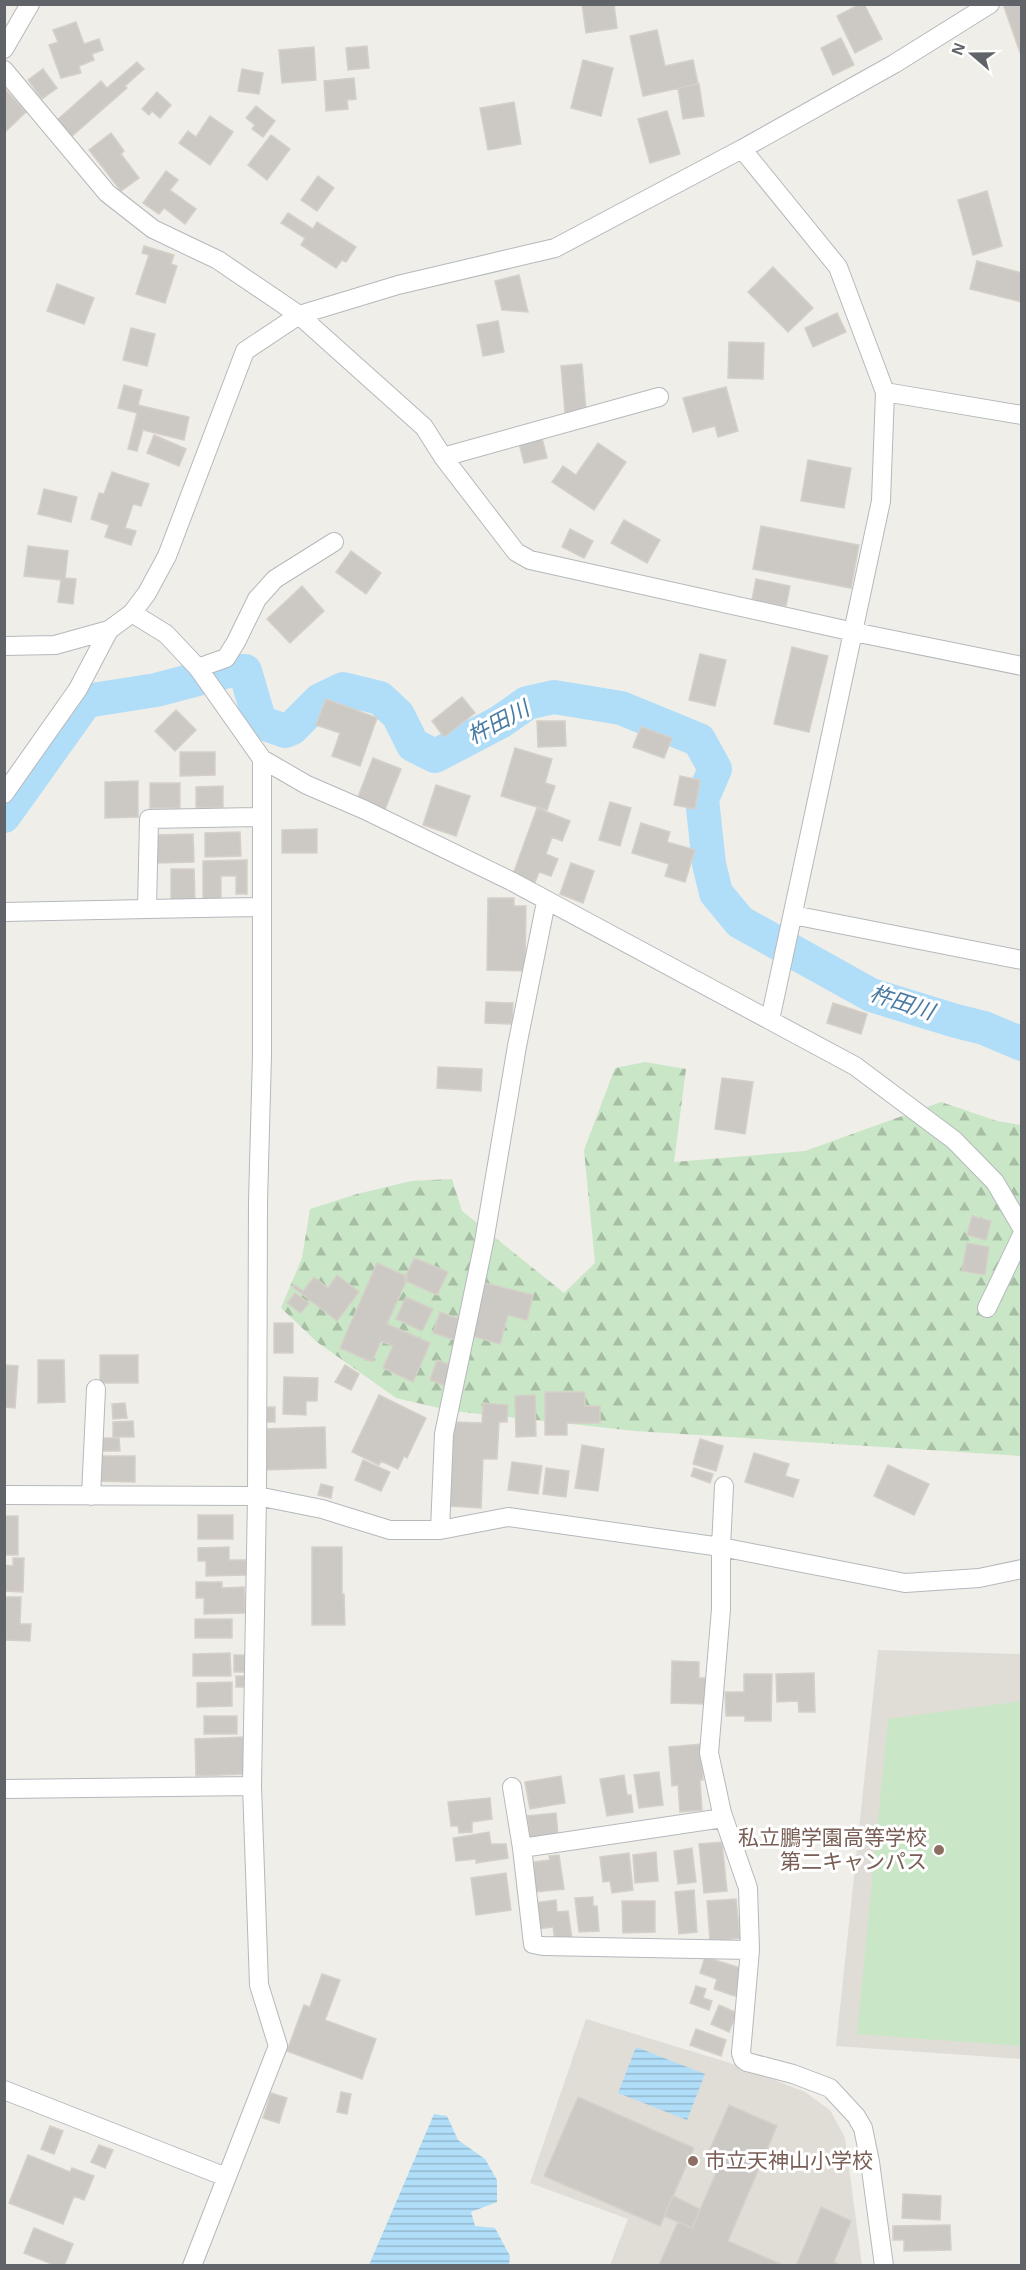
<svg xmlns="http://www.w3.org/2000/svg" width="1026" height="2270" font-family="Helvetica,'Noto Sans JP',sans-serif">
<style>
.education{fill:#e0ddd7}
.forest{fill:url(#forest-firs)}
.pitch{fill:#c9e6c7}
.water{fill:url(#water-rules)}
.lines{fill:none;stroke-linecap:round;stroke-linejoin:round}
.river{stroke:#b0def9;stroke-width:34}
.building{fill:#ccc9c5;stroke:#d5d0c7;stroke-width:1.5}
.street-casing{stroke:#b5b8bc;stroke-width:20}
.street{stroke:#fff;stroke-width:18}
.education-dot{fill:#8d6e63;stroke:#fff;stroke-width:2}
.labels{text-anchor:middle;stroke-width:6;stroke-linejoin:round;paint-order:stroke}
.education-label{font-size:21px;fill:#785e54;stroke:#fff;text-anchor:end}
.water-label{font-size:22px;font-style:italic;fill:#487aa3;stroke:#fff}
</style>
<defs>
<pattern id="forest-firs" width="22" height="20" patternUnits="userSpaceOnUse" patternTransform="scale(1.5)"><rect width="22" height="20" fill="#c9e6c7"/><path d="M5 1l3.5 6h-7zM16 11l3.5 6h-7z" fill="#a7bea5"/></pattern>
<pattern id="water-rules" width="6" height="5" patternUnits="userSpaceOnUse" patternTransform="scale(1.5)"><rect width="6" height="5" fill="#b0def9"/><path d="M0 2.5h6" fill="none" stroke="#93b8cd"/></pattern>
</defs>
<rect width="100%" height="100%" fill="#f0eee9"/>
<path class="education" d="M878 1650 1021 1654V2059L836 2046Z
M586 2019 730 2063 805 2092 830 2110 845 2138 862 2265H610L628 2219 530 2183Z"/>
<path class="forest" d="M645 1062 686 1069 674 1162 805 1151 941 1102 997 1121 1021 1125V1456L635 1431 452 1411 396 1398 317 1342 281 1308 302 1258 310 1209 357 1194 411 1181 452 1179 462 1211 564 1293 595 1263 584 1150 615 1068Z"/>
<path class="pitch" d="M1021 1701V2046L857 2034 888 1719Z"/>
<path class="water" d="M636 2047 705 2074 687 2120 618 2093Z
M434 2114 447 2116 458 2140 485 2159 497 2180V2202L471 2212 475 2226 495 2228 510 2256 509 2265H369Z"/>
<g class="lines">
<path class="river" d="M4 816 86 701 156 690 228 671H245L260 722 285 731 292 728 320 700 343 689 380 698 398 715 413 745 435 756 500 722 527 703 554 697 621 708 699 740 715 769 702 799 709 864 716 893 740 922 871 995 956 1021 984 1028 1022 1044"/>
</g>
<path class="building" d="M582 4H614L617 28 586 33Z
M860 4H864L882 39 855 53 837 16Z
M1003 4H1022V58Z
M76 22 84 44 99 39 103 50 92 54 94 60 79 66 81 73 61 78 49 45 58 42 53 30Z
M657 30 665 66 693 60 698 84 643 96 630 36Z
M841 38 854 65 833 75 821 48Z
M367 46 369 68 348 70 346 48Z
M314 47 316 80 282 83 279 50Z
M583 60 613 68 601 116 571 108Z
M137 62 144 69 125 86 127 88 71 137 57 120 101 81 107 88Z
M43 69 57 88 42 99 28 80Z
M242 69 263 73 259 94 238 91Z
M354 78 356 99 347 100 348 109 326 111 324 81Z
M699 84 704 116 683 119 678 88Z
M4 88 26 112 4 133Z
M157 92 171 105 160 118 152 111 149 115 142 109Z
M514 102 521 144 488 150 480 108Z
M256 106 275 121 263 137 252 129 255 125 246 118Z
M667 111 680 154 650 163 638 119Z
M210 116 233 132 210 165 179 143 188 131 196 137Z
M111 133 124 151 121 154 139 178 121 191 89 150Z
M271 135 290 149 267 180 248 165Z
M166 171 178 180 170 190 196 209 185 224 164 208 159 214 143 203Z
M318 176 334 188 317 211 301 200Z
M987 191 1002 246 973 255 958 200Z
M288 213 313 229 317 222 356 247 346 262 342 260 336 268 301 245 305 238 281 223Z
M144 246 174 255 171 264 177 266 165 303 136 294 149 255 142 253Z
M977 261 1022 273V302L970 289Z
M773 267 813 308 788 332 748 292Z
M519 275 528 312 502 310 495 281Z
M57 284 94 298 84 324 47 311Z
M837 313 846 332 813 347 805 328Z
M498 321 504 352 483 356 477 325Z
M131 328 155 334 147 366 123 360Z
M729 342 764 343 763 379 728 378Z
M582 364 586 411 565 413 561 366Z
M124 385 142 390 138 405 189 417 184 440 143 430 137 451 128 449 137 413 118 408Z
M726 387 738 431 718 437 715 426 693 432 683 398Z
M154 435 186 449 179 466 147 453Z
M542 438 547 458 524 463 519 443Z
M598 443 626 462 594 510 552 482 563 466 576 475Z
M808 460 851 468 844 508 801 501Z
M112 472 149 484 141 506 133 504 125 528 136 531 131 545 105 537 109 525 91 519 99 493 104 494Z
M44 489 77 497 71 522 38 514Z
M624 520 660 540 647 563 611 543Z
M761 526 859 545 851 588 753 569Z
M570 529 593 541 584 558 562 547Z
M28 546 68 551 65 578 76 579 73 604 58 602 61 580 24 576Z
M351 551 381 573 366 594 336 572Z
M756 579 790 586 786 606 752 600Z
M302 586 324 611 290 643 267 619Z
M792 647 828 656 809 732 774 724Z
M700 654 726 660 715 706 689 700Z
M462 697 475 713 444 737 432 721Z
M326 699 377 718 360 766 332 756 340 733 316 725Z
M176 710 196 730 175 751 155 731Z
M537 721H565L566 746 538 747Z
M641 727 672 738 664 758 633 747Z
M515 748 552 759 545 783 555 786 547 810 501 796Z
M180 752H215V775L180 776Z
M373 758 401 769 384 812 356 802Z
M680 776 700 780 695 809 674 805Z
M138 781V817L105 818V782Z
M150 783H180V808H150Z
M436 785 470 796 456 836 423 825Z
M223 786V807L196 808V787Z
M610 802 631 808 620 846 599 840Z
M537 808 570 821 562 841 552 837 546 854 558 859 551 876 539 872 534 885 512 877Z
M641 823 670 832 667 842 695 850 685 882 665 876 669 864 632 853Z
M317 829V853H282V830Z
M240 832 241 856 205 857V833Z
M193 834 194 862 157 863 156 835Z
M247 860V894H236V876H221V900H203V861Z
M571 863 594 871 583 903 560 894Z
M171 869H194L195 901H171Z
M488 898H514V906H526L525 971 487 970Z
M486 1002 513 1003 512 1024 485 1023Z
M833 1003 867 1014 861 1034 827 1023Z
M438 1067 482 1069 481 1091 437 1088Z
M722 1078 753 1082 745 1134 715 1129Z
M972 1216 991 1221 986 1240 967 1235Z
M967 1243 989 1247 985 1275 962 1271Z
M414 1258 448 1272 437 1295 404 1280Z
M377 1263 408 1277 387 1324 430 1343 413 1382 383 1368 393 1346 381 1341 372 1362 340 1348Z
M337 1275 359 1292 337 1321 293 1287 295 1285 303 1291 314 1277 328 1288Z
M485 1283 533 1295 527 1320 508 1315 500 1344 472 1336Z
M295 1293 309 1303 301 1313 287 1303Z
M406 1297 433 1309 422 1331 396 1319Z
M440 1312 462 1320 455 1340 433 1333Z
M274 1323H293V1353H274Z
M100 1355H138V1383H100Z
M38 1360H64L65 1402 38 1403Z
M437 1360 453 1366 446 1386 430 1380Z
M4 1365 18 1366 15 1408 4 1407Z
M345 1365 359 1374 351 1390 335 1382Z
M284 1377 318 1378 317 1401H306V1415L283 1414Z
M545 1392H585V1406H600V1423H567V1435H545Z
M379 1395 426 1418 407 1458 404 1456 398 1469 381 1461 379 1465 352 1452Z
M535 1395 536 1436 516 1437 515 1396Z
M125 1403 127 1418 113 1419 112 1404Z
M483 1403 508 1405 507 1422H499L497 1459H483L481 1508 450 1506 454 1422 482 1423Z
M266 1407H275V1422H266Z
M133 1421 134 1437H113V1422Z
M325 1427 326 1468 264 1470 263 1429Z
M99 1438H119L120 1451H98Z
M700 1439 723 1446 716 1471 693 1464Z
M582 1445 604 1449 598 1491 575 1488Z
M754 1453 789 1464 785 1476 799 1480 793 1497 745 1482Z
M98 1456H135V1482L97 1481Z
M363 1460 390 1472 381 1491 355 1480Z
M512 1462 542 1466 538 1494 508 1490Z
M888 1465 929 1484 914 1515 874 1496Z
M546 1468 569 1471 566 1497 543 1494Z
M694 1468 713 1474 710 1483 691 1476Z
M321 1484 333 1487 331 1498 318 1495Z
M198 1515H233V1539H198Z
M4 1516H18V1555H4Z
M229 1547V1560H246V1575L206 1576V1561H198V1548Z
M312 1547H342V1594H344L345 1625H312Z
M13 1558H24L23 1592 4 1591V1565L13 1566Z
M196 1582H222V1588L244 1587 245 1613 204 1614V1598H196Z
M4 1597H21L20 1624H31L30 1641 4 1640Z
M195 1619H232V1638H195Z
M230 1653 231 1676H193V1654Z
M234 1655H246L247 1672H234Z
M672 1661 699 1662V1678H708L707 1704 671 1703Z
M814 1673 815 1712H799L798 1701 777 1702 776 1674Z
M744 1674H772L771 1721H745V1716H726L725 1692H744Z
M236 1676H246V1687H236Z
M232 1682V1706L197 1707V1683Z
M204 1716H237V1734H204Z
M245 1737 246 1774 196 1776 195 1739Z
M701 1744 703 1780H700L702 1810 680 1812 678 1785 672 1786 669 1747Z
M659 1772 663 1805 639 1808 634 1775Z
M624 1775 627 1795H631L633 1812 607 1816 600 1779Z
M561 1776 565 1803 530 1809 525 1782Z
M490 1798 492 1819 472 1822V1832L459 1833 458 1826H451L448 1802Z
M556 1813 558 1835 530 1838 527 1816Z
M489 1832 491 1844H506L508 1858 476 1863V1859L456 1861 453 1838Z
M722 1842 727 1891 704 1893 699 1844Z
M692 1848 696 1882 678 1884 674 1851Z
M656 1852 658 1881 635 1883 633 1855Z
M629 1853 633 1890 612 1893 610 1881 603 1882 600 1857Z
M559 1855 564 1889 535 1892 531 1868 535 1867 534 1862 550 1860 549 1856Z
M506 1873 511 1910 476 1915 471 1878Z
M694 1890 697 1932 679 1934 675 1892Z
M593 1897V1906H597L599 1931 579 1932 575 1898Z
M736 1899 740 1938 710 1941 707 1901Z
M556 1900 557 1912 568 1911 572 1939 555 1941 553 1927 537 1929 534 1903Z
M622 1901H655V1932L623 1933Z
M705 1957 744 1969 735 1996 714 1989 717 1979 700 1973Z
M322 1974 340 1980 325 2020 376 2039 362 2079 287 2051 304 2005 310 2007Z
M696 1986 706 1989 703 1998 712 2001 709 2010 690 2003Z
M719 2005 737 2013 729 2032 711 2024Z
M696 2029 726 2040 721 2056 690 2045Z
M341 2092 351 2094 347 2114 337 2112Z
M271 2093 287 2098 279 2123 263 2118Z
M578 2097 694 2148 660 2226 544 2176Z
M729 2105 777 2126 728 2241 785 2266H661L659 2265 678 2222 692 2228 724 2155 710 2149Z
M50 2126 63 2131 54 2154 41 2149Z
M99 2145 113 2150 105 2168 91 2162Z
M28 2155 70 2172 72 2168 94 2176 84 2200 74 2196 63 2224 9 2203Z
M903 2194 941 2196 940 2220 902 2218Z
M673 2196 700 2209 692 2228 664 2216Z
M821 2207 851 2221 834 2262 842 2266H796Z
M950 2225 951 2250 904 2251V2240H893V2226Z
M34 2228 73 2244 64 2266H57L24 2253Z"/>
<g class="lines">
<defs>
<path id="street" d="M4 49 30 4
M4 70 107 193 153 229 218 260 299 315 424 427 443 457 516 552 530 560 854 632 1022 666
M742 149 838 267 885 392 881 501 770 1020
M885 392 1022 415
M443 457 659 397
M132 613 166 634 198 668 262 759 307 785 365 810 511 881 855 1066 954 1140 995 1182 1022 1228
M4 646 55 645 109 630 132 613 147 593 167 556 245 351 299 315 398 285 555 248 742 149 894 64 990 4
M198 668 226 658 236 642 257 599 275 579 334 542
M4 794 78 689 109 630
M262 817 149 819 147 909 262 907
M4 912 147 909
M793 915 1022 960
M987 1308 1022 1235
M724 1486 721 1547V1609L709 1753 722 1813 748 1888 750 1950 741 2053 743 2059 747 2062 793 2074 830 2088 856 2116 863 2128 870 2162 884 2266
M4 1495 257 1496 322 1509 390 1530H440L508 1517 721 1547 905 1583 979 1578 1022 1569
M91 1496 96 1389
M440 1530 444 1434 484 1242 517 1046 546 902
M512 1787 522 1848
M4 1789 252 1786
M723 1818 522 1848 533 1944 543 1946 750 1950
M4 2090 226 2177
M192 2266 278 2046 259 1985 252 1786 257 1496 258 1202 262 1055V759"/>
</defs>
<use href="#street" class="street-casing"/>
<use href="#street" class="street"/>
</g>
<g class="education-dot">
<circle cx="939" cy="1850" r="6"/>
<circle cx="693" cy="2161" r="6"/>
</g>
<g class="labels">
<g class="education-label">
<text x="927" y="1845">私立鵬学園高等学校<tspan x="927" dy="24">第二キャンパス</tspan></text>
<text x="705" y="2168" text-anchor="start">市立天神山小学校</text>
</g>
<g class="water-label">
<text transform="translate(498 722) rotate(-28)" y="8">杵田川</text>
<text transform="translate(902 1002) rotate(18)" y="8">杵田川</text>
</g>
</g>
<rect width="1026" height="2270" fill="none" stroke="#606367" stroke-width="12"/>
<g transform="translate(972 54) rotate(290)" stroke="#ffffff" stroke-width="4.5" paint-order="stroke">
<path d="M0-4.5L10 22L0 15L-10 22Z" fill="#606367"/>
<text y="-9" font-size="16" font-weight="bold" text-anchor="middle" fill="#606367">N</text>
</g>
</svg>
